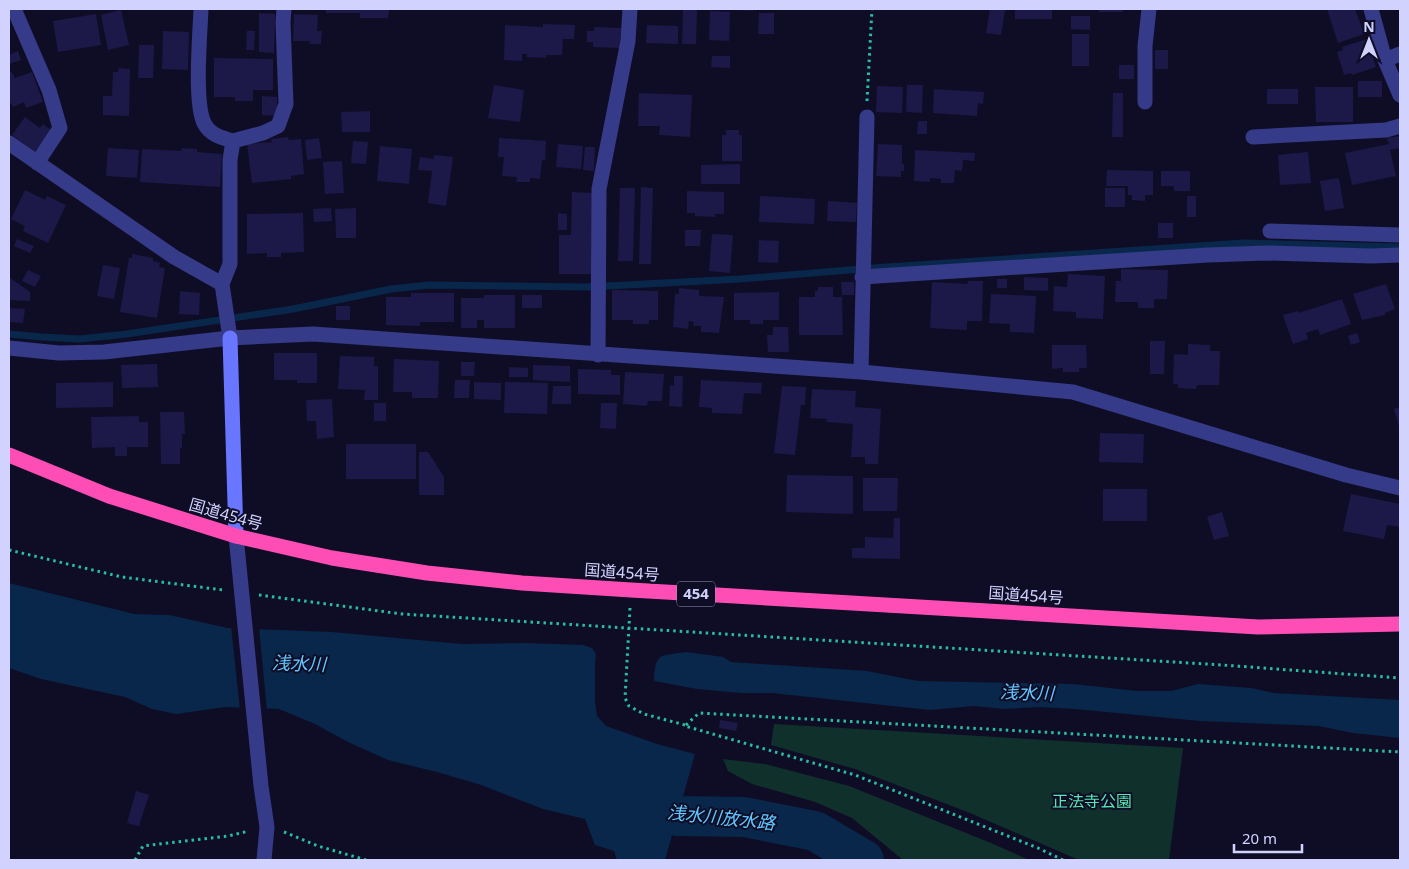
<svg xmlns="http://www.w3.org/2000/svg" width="1409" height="869" font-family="'Noto Sans','Noto Sans JP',sans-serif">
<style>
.green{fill:#10302b}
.water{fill:#08274a}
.pier{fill:#0f0d26}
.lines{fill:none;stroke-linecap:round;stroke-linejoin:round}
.stream{stroke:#08274a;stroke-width:7}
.river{stroke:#08274a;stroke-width:40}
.building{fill:#1c1848}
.path{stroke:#26bfa5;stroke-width:3;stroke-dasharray:2.5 4;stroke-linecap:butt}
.street{stroke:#353b88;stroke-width:15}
.secondary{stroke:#6976ff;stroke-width:15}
.highway{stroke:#ff4db6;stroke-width:15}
.labels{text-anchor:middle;stroke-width:4;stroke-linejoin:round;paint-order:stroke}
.shield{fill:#0f0d26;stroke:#9897be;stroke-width:1}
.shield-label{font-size:15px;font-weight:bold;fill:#d2d2ff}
.street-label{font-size:16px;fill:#d2d2ff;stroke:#0f0d26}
.park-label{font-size:16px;fill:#55e8b3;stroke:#0f0d26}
.water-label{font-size:18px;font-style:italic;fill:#60c7ff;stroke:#0f0d26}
</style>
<rect width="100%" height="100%" fill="#0f0d26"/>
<path class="green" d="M774 724 1183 748 1169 860H1079L970 813 855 769 771 745Z
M723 759 765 764 849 786 991 843 1029 860H903L852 818 815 802 752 784 728 771Z"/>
<path class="water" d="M9 583 134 614 169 615 228 628 332 632 462 644 525 643 583 645 592 648 596 654 595 665V703L597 716 606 726 657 744 695 754 665 860H617L614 851 595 845 585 819 543 809 481 785 437 772 388 760 348 742 315 724 279 709 225 707 176 714 152 709 125 697 41 679 9 668Z
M686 652 723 657 731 662 867 671 918 681 1073 684 1137 691H1171L1198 684 1251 688 1274 693 1400 700V738L1353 733 1319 726 1200 721 1075 709 1040 707 1004 709 974 706 930 710 772 693H741L697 689 654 681C655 652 660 656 686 652Z"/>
<path class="pier" d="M231 626 259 627 267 711 240 710Z"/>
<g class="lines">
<path class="stream" d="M9 334 42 337 80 339 127 334 293 309 391 289 429 285 588 287 740 279 873 268 1243 243 1400 247"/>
<path class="river" d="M624 803 678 816 744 817 815 831 864 860"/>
</g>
<path class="building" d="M326 9H389L388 18H360V13H326Z
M683 9H697L696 44H682Z
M736 9H753V11L736 10Z
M990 9 1005 10 1001 35 986 33Z
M1015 9H1052V19H1015Z
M1099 9H1123V12H1099Z
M1327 9H1355L1364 34 1338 43Z
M121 10 129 45 108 50 101 15Z
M710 11 730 12 729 41 709 40Z
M259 13 275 14 274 53 259 52Z
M759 13H774V34H758Z
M96 14 101 45 58 52 53 21Z
M294 14 318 15 317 31H322L321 44H309L310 41H293Z
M1071 16H1090V30L1071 29Z
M543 24 575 25 574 39H563L562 55H546V58L527 57V54H522V61L504 60 505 25 543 27Z
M647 25 678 26V44L646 43Z
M594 27 621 28 620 48 593 47V42H587V31H594Z
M163 31 189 32 188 70 162 69Z
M247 31H255L254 50H246Z
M1072 34H1089V66H1072Z
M1367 39 1376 67 1352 75 1351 73 1344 75 1337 52 1343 50 1342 47Z
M139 45H154L153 78H138Z
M1155 50H1168V69H1155Z
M18 51 21 60 9 64V55Z
M712 56H730V68L711 67Z
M214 58 273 59V90H253V101H235V97H214Z
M1119 65H1134V79H1119Z
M119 68 130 69 129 116 103 115V96H112L113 72H118Z
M12 72 15 78 32 72 43 102 26 108 24 102 13 107 11 103 9 104V73Z
M1358 81H1382V97H1358Z
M494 85 524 90 520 122 488 118Z
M907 85H923L922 113 906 112Z
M877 86 903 87 902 113 876 112Z
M1315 87H1353V122H1316Z
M934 89 984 92 983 104 978 103 977 116 933 113Z
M1267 89H1298V104H1267Z
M639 93 692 95 690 137 659 135 660 126H638Z
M1113 93H1123V137H1112Z
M262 96 277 97V116L262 115Z
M370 111V132H342L341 112Z
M25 117 40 128 43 124 51 130 35 152 12 135Z
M918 121H927V134H917Z
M726 130H739V135H742V161H722V135H726Z
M1400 136V148L1390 150 1396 176 1352 185 1345 153 1389 144 1387 138Z
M288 137 289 140 301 139 304 174 291 176V179L252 183 247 144 272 142 271 139Z
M319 138 322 158 307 160 305 140Z
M499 138 546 141 545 160H542L540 179 530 178V182H516L517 177 502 176 504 157H498Z
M353 141 368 142 366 164 351 163Z
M558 144 583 146 581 169 556 167Z
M878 144 902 145V164H904V171H901V177L876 176Z
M380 146 412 149 409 184 377 181Z
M585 147H595L594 171 583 170Z
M108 148 139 150 137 178 106 176Z
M182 148 197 149V152L222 154 220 187 140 182 142 149 181 151Z
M915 150 975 153 974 161 963 160 962 171 955 170 954 183H941V179L930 178V182L914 181Z
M1308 152 1311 183 1280 185 1278 155Z
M434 155 453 157 446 206 428 203 432 171 418 170 420 157 434 159Z
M342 161 344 193 325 194 323 162Z
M740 164V184H701V165Z
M1107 170 1153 171V195H1145V201L1132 200V195H1128V186H1106Z
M1161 171H1190V191H1174V186H1161Z
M1339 178 1344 208 1325 211 1320 181Z
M641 187 653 188 651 264H639Z
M620 188H635L633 261H618Z
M1105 188H1125V207H1105Z
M25 190 45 200 47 196 66 205 48 243 23 231 25 226 11 219Z
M687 191 724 192V214H715V217L695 216V213H687Z
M572 192 592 193 591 274H559V235H571Z
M760 196 815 199 814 224 759 222Z
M1187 196H1196V217H1187Z
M828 201 857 203 856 222 827 221Z
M331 208 332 221 314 222 313 209Z
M356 208V238H336L335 209Z
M303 213 304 252 281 253V257H267V253L247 254V214Z
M558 213 567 214V230H558Z
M1158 223H1173V238H1158Z
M685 230H701L700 246H685Z
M712 234 733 235 730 273 709 271Z
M17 239 34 246 30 253 14 246Z
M759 240 779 241 778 263 758 262Z
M132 254 153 258V261L160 263 159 267 165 268 157 318 120 312 129 258H132Z
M103 265 120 268 114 299 97 296Z
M1121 269 1168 270 1167 299H1154V308H1138V302H1115L1116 281H1121Z
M28 270 41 276 35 287 22 281Z
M1068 274 1105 276 1103 319 1076 318V312L1053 311 1054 286 1067 287Z
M9 277 30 292V301L9 300Z
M1024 277 1048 278V291L1024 290Z
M997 279H1007V288H997Z
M968 281H983L982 321H967V330L930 328 932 282 967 284Z
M841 282H854V295H842Z
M1386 284 1395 309 1385 313V315L1362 320 1353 294Z
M818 287H833V297H842L843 335H799V297H815V291H818Z
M679 288 699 290V296L724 297 719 333 701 332V326H693L694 322 689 321 688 329 673 327 675 294H679Z
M612 290 658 291V320H649V324H633V320H612Z
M180 291 200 293 199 315 179 314Z
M779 292V320H763V324H750V320H734V293Z
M411 293H454V322H420V326L386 325V297H411Z
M991 294 1036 296 1034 333 1010 332V324L989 323Z
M484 295H515V328H484V320H477V328H461V298H484Z
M522 295H542V308H522Z
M1342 299 1351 324 1320 335 1318 329 1306 333 1308 339 1293 344 1283 315 1298 311 1299 313Z
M336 306H350V320H336Z
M9 308 25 309 23 323 9 322Z
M773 327H788L789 352H768L767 335H773Z
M1357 333 1360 342 1351 345 1348 336Z
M1150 341H1165L1164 374H1150Z
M1188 344 1210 345V351H1220L1219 385H1197L1196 389 1178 388V384H1173L1174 354 1188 355Z
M1052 345H1086L1087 368H1079V372H1063V368L1052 369Z
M274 353H317V383H297V380H274Z
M340 356 374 357V366H378V400H364L365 390 338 389Z
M394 359 439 361 438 398H412V392H393Z
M461 362H475L474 376H461Z
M157 364 158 387 122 388 121 365Z
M533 365 570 366V382L533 380Z
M509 367 528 368V377H509Z
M578 369 611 370V375H620V395L578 394Z
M625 372 664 374 662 401H648L647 406 623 404Z
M674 376H683L682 407 669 406 670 385 674 386Z
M455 380H470L469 398H454Z
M701 380 762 383 761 394 744 393 742 414 712 413V408L699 407Z
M113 382V407L56 408V383Z
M474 382 501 383V400L474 399Z
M505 382 548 383 547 414 504 413Z
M553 386H571V404H552Z
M782 386 806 387 805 405H801L795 455 774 453Z
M812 389 856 391 855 407 881 409 878 464H865V457H851L853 424 826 422 827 419 810 418Z
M332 399 334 437 317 439 316 421H307L306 400Z
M374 403H386V421H374Z
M601 403H617L616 429 600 428Z
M1400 407V430L1394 409Z
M160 412H184L185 434H182V448H180V464H161Z
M139 416V422H148V447H127V456H115V447L92 448 91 417Z
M1100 433 1144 434 1143 463 1099 462Z
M346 444H416V479H346Z
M419 452H428L444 477V495H419Z
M787 475 853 476V514L786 512Z
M863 478H898L897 511H863Z
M1103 489H1147V521H1103Z
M1351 494 1400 504V527L1387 525 1384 539 1343 531Z
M1222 512 1229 536 1214 540 1207 517Z
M894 518H900V559L852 558V548H865V537L893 538Z
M720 720 738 723 736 731 719 728Z
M136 791 149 795 139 826 127 823Z"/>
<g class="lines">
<path class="path" d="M867 101 872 9
M9 550 122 577 223 590
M259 595 402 614 1222 665 1400 678
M630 608 625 698 629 706 644 714 685 725
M284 832 318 846 366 860
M135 860 143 846 228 836 249 831
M1063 860 1038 848 855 775 685 726 699 713 1400 752"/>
<path class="street" d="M14 9 49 90 60 128 37 163
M201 9C200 35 194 102 204 123 210 135 222 138 233 141
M1371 9 1385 60 1400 95
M1385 60 1400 54
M1145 102V46L1149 9
M1253 137 1386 130 1400 126
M9 143 174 257 222 284 230 338
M1270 231 1400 235
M862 277 1208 255 1267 253 1371 256 1400 255
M222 284 230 264V160L233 141 263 133 278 126 286 104 283 22 284 9
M9 348 59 353 104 352 230 338 313 334 861 372 1073 392 1346 475 1400 488
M598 355 599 189 628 41 630 9
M861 372 867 117
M236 536 261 786 267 827 264 860"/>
<path class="secondary" d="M230 338 236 536"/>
<path class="highway" d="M9 455 109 496 236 536 332 558 427 573 522 583 631 590 1258 627 1400 624"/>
</g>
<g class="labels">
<rect class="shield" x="677" y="581.5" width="38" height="25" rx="4"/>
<g class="shield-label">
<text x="696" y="599">454</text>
</g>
<g class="street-label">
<text transform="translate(226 514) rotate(16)" y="6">国道454号</text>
<text transform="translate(622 572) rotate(4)" y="6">国道454号</text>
<text transform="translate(1026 595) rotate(4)" y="6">国道454号</text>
</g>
<g class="park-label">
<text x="1092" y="807">正法寺公園</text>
</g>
<g class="water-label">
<text transform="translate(299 664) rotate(2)" y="6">浅水川</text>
<text transform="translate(1027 693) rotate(2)" y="6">浅水川</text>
<text transform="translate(721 818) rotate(6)" y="6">浅水川放水路</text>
</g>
</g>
<rect width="1409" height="869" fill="none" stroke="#d2d2ff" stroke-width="20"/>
<g transform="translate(1369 40)" stroke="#0f0d26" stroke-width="4" paint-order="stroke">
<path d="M0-4L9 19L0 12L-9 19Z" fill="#d2d2ff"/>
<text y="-8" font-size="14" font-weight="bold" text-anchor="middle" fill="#d2d2ff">N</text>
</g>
<path d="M1234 844v8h68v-8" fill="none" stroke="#d2d2ff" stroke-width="2.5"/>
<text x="1242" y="844" font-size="15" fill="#d2d2ff" stroke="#0f0d26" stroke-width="4" paint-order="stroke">20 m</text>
</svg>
